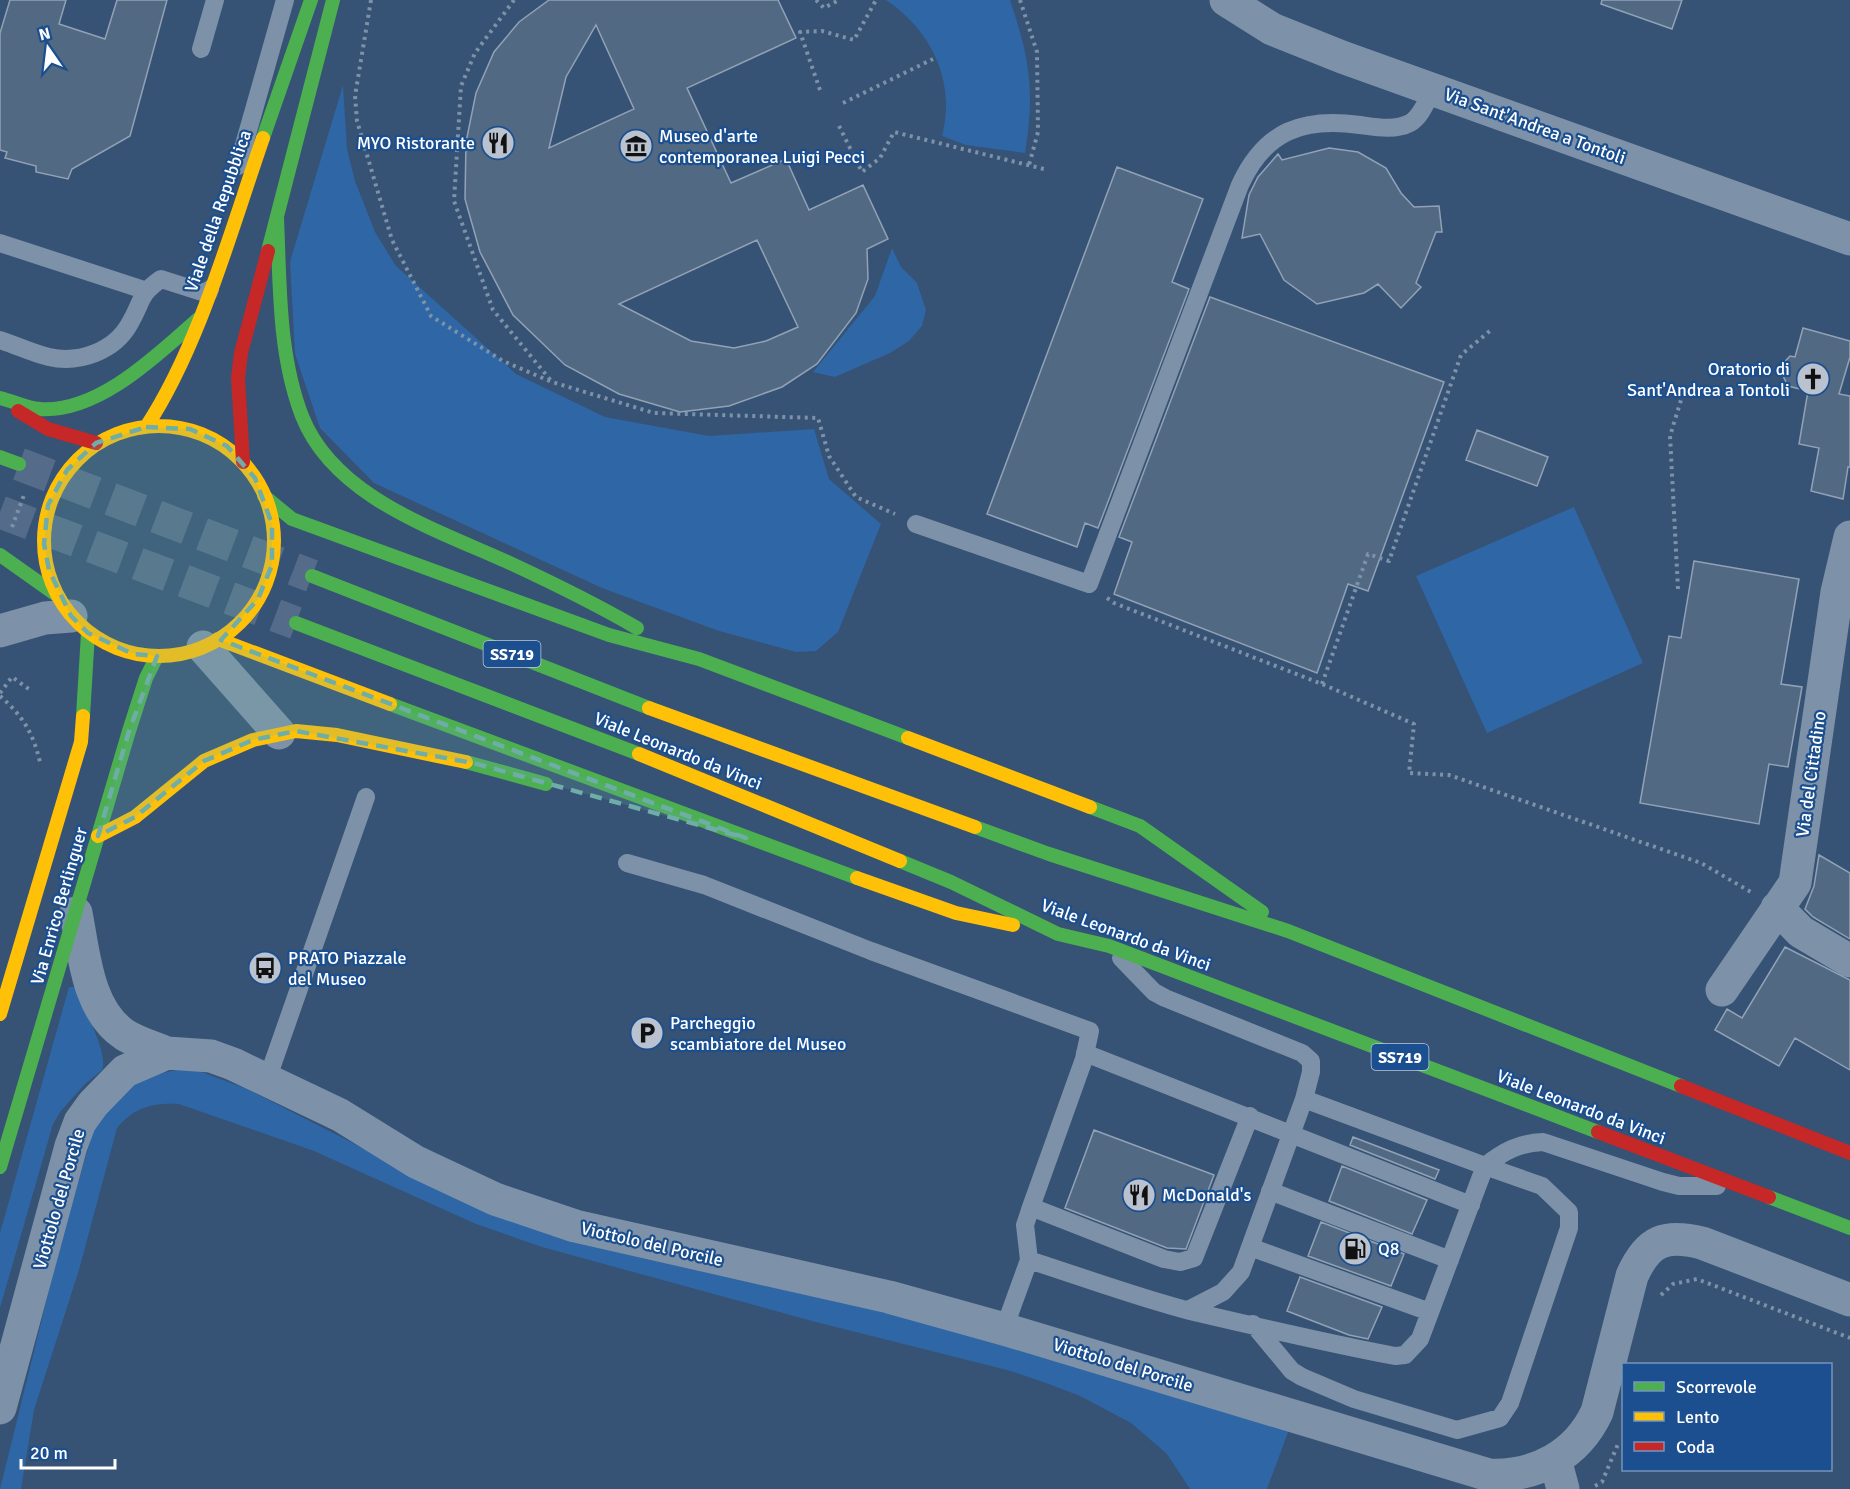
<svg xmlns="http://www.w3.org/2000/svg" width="1850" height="1489" font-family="Signika,sans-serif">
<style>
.green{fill:#2f66a5}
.building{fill:#526984;stroke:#92a2b6;stroke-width:1.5;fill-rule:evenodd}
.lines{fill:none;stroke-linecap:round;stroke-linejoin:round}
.highway-tunnel{stroke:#546c89;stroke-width:33;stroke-dasharray:33 16;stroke-linecap:butt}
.path{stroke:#7d92a8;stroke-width:4;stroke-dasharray:3 4.5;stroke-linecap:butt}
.lane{stroke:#7d92a8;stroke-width:18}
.street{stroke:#7d92a8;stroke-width:33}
.fast{stroke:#4caf50;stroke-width:14}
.slow{stroke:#ffc107;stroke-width:14}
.jam{stroke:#c62828;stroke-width:14}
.marked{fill:#6fada8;fill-opacity:0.2;stroke:#6fada8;stroke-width:4.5;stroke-dasharray:12 8;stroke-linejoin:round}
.labels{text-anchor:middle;stroke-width:4.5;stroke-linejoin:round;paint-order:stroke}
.shield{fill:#1b4f8f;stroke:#bbcadd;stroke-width:1.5}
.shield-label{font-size:16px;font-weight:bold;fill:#fff}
.street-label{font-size:18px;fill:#fff;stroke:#1b4f8f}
.poi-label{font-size:18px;fill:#fff;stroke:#1b4f8f;text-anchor:start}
</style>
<rect width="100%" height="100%" fill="#365274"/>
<path class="green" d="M886 0H1010C1030 60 1035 90 1025 153L966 145 942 136C956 82 932 31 886 0Z
M343 85 347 149 355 181 375 232 396 266 516 374 605 417 709 436 814 429 829 479 881 524 838 632 816 651 796 652 719 631 602 588 374 483 320 428 295 354 290 262Z
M892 248 901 267 917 283 926 310 922 326 909 341 890 353 835 377 813 372 875 296Z
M1574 507 1643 663 1487 733 1416 576Z
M69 987H75C82 1005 109 1053 102 1070L84 1085 60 1112 53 1124 0 1308V1233Z
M177 1070 199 1071 247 1089 384 1159 953 1325 1290 1427 1267 1489H1190L1167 1454 1131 1423 1080 1396 1046 1383 1011 1371 812 1321 542 1247 476 1224 314 1151 179 1104C152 1103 135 1107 117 1128L79 1270 34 1410 21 1489H0L62 1238 97 1118 121 1090 158 1074Z"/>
<path class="building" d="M10 0H66L59 24 105 39 117 0H167L130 136 72 169 68 179 36 172V166L5 158 7 152 0 150V33Z
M549 0H778L796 38 687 88 731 183 786 159 809 210 863 185 888 239 867 249 868 279 856 313 817 364 782 387 729 406 680 412 619 394 565 365 513 315 480 252 465 199 466 142 476 93 494 52 519 22ZM596 25 634 109 549 148 566 77ZM757 240 798 327 766 341 734 348 691 341 619 304Z
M1602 0H1682L1672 29 1601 4Z
M1329 148 1358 152 1386 168 1401 193 1414 207 1439 206 1442 232H1436L1416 283 1421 287 1401 308 1378 284 1364 293 1317 304 1284 280 1260 234 1242 238 1249 195 1258 177 1278 154 1282 160Z
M1117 167 1203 199 1172 282 1189 289 1098 528 1085 523 1077 547 987 514Z
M1210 297 1444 382 1368 591 1348 584 1317 673 1114 594 1132 542 1119 537Z
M1803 328 1850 341V357L1839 394 1850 396V467H1848L1843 499 1811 491 1819 448 1799 444 1808 391 1788 386 1779 368 1790 356 1795 357Z
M1477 430 1548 457 1537 486 1466 460Z
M1694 561 1799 579 1781 684 1802 687 1788 767 1769 764 1759 824 1640 803 1669 636 1681 638Z
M1819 855 1850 873V939L1813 917 1805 909 1814 886Z
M1785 947 1850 980V1070L1795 1038 1779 1066 1715 1030 1727 1009 1742 1018Z
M1094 1130 1214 1175 1186 1249 1167 1248 1065 1208Z
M1353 1137 1439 1170 1435 1179 1350 1145Z
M1342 1166 1427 1200 1412 1234 1329 1201Z
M1321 1222 1404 1254 1391 1286 1308 1256Z
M1300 1277 1382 1307 1368 1339 1349 1335 1287 1311Z"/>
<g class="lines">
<path class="highway-tunnel" d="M19 464 312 576
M0 512 296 623"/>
<path class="path" d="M371 0 355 96 357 121 392 240 431 316 503 361 552 382 654 413 818 418 829 456 856 497 895 514
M514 0 475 53 461 86 454 201 493 310 552 382
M816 0 824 8 839 0
M1020 0 1037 52 1038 132 1029 165
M820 90 800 32 822 31 854 40 876 0
M843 103 933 59
M839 126 862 172 880 158 894 132 1048 170
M12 527 24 495
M1678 589 1670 436 1681 400
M1107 598 1114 603 1322 684 1414 724 1409 773 1449 775 1701 863 1751 892
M1322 684 1368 554 1389 561 1461 355 1491 330
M0 693 12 677 30 690
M0 696C23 716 33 733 40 762
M1661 1295 1673 1284 1697 1279 1850 1338
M1595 1486 1602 1482 1618 1444"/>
<path class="lane" d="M201 49 215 0
M238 166 285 0
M0 243 144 290
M0 340C16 345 32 353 49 357 79 364 115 351 130 323 143 301 138 295 161 279L208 294 210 289
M916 524 1089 584 1240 185C1265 131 1302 117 1360 125 1375 127 1395 131 1410 123 1421 117 1427 100 1433 89
M627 863 704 885 871 951 1090 1031 1084 1059 1031 1207 1025 1225 1029 1260 1004 1329
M1121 958 1154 992 1165 998 1302 1053 1311 1061V1072L1304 1099 1241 1272 1223 1292 1188 1310
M1085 1053 1471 1205
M267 1080 366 797
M1304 1099 1485 1166C1504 1151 1519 1143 1543 1142L1663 1182 1679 1186H1717
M1270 1191 1450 1260
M1031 1207 1164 1259 1180 1262 1194 1258 1250 1116
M1250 1247 1430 1312
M1029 1260C1082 1277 1136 1297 1190 1311 1258 1327 1326 1343 1395 1356L1405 1355 1420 1339 1485 1166 1542 1186 1569 1212V1228L1510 1403 1500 1418 1457 1430 1354 1399 1302 1377 1292 1371 1253 1324"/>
<path class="street" d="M1226 0 1272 29 1342 57 1850 239
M0 631 45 618 71 616
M203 647 279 733
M1777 908 1801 932 1850 961
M76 913C84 953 87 1010 125 1035 138 1043 153 1047 167 1053
M1722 990 1795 883 1837 592 1850 537
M0 1408 71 1146 80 1122 93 1104 125 1071 167 1053 211 1056 233 1064 340 1115 416 1162 495 1199 575 1226 889 1297 1004 1329 1489 1475C1536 1477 1577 1455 1597 1412L1632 1276C1648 1240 1665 1234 1702 1243L1850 1300
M1555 1459 1563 1489"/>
<path class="fast" d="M263 138 311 0
M277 218C280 283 278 354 302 416 334 498 438 530 512 564 555 584 596 604 637 628
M268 251 333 0
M0 398C13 401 27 408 40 409 99 413 158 354 198 319
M0 457 19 464
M264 496 292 519 609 635 699 659 908 738
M0 555 58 596
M312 576 649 708
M296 623 639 754
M390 704 857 878
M83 716 88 633
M466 762 546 784
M1090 807 1140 826 1262 912
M975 827 1049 854 1288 931 1681 1086
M900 861 951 882 1058 934 1109 946 1598 1132
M0 1167 129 731 146 678 157 656
M1769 1197 1850 1228"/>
<path class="slow" d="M44 541a115 115 0 1 1 230 0a115 115 0 1 1-230 0Z
M146 427C199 347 231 230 263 138
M218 639 390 704
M649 708 975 827
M908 738 1090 807
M639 754 900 861
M98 836 135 817 204 761 253 740 296 731 337 735 466 762
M857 878 956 913 1013 925
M0 1014 81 742 83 716"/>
<path class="jam" d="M18 411 48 429 96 443
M243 462 238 378 241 353 268 251
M1681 1086 1850 1153
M1598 1132 1769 1197"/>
</g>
<path class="marked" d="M146 427 190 429 227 446 255 478 272 524V565L258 599 221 640 746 838 473 763 296 731 253 740 204 761 135 817 98 836 129 731 157 656 133 654 88 633 71 616 49 570 44 544 48 505 67 470 96 443Z"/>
<defs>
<symbol id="restaurant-disc" viewBox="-11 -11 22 22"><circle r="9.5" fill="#b9c2ce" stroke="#1b4f8f"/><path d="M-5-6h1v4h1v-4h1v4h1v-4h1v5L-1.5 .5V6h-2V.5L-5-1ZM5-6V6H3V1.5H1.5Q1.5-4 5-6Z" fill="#111"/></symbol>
<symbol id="museum-disc" viewBox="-11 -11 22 22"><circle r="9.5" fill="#b9c2ce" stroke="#1b4f8f"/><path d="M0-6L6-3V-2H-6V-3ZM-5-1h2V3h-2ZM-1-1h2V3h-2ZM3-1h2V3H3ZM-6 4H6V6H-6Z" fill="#111"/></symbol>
<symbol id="church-disc" viewBox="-11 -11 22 22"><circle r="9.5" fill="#b9c2ce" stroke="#1b4f8f"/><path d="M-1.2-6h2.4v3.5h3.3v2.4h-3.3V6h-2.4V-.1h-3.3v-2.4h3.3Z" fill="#111"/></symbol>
<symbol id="bus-disc" viewBox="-11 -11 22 22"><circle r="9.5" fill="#b9c2ce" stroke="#1b4f8f"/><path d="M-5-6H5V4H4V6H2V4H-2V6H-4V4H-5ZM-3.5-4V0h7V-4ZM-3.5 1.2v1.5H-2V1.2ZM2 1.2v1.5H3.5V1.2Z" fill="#111"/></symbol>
<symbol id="parking-disc" viewBox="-11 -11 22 22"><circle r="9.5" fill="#b9c2ce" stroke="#1b4f8f"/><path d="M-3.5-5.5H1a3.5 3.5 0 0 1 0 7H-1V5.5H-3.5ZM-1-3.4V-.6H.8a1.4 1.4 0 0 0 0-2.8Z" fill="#111"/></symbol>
<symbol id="fuel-disc" viewBox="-11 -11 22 22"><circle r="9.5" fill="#b9c2ce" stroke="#1b4f8f"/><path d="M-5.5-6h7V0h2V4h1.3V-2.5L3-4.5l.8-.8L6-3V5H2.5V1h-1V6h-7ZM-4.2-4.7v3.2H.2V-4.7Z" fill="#111"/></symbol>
</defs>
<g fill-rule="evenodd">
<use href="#restaurant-disc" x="479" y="124" width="38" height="38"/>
<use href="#museum-disc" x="617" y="127" width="38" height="38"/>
<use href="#church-disc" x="1794" y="360" width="38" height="38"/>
<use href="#bus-disc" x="246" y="949" width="38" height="38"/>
<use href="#parking-disc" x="628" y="1014" width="38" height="38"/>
<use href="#restaurant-disc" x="1120" y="1176" width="38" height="38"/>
<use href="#fuel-disc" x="1336" y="1230" width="38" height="38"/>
</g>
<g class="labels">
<g class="shield">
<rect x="483.5" y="641" width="57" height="26" rx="4.5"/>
<rect x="1371.5" y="1044" width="57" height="26" rx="4.5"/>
</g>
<g class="shield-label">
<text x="512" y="660">SS719</text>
<text x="1400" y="1063">SS719</text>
</g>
<g class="street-label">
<text transform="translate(1535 126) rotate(20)" y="6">Via Sant'Andrea a Tontoli</text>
<text transform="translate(218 211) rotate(-71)" y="6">Viale della Repubblica</text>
<text transform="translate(678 751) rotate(22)" y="6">Viale Leonardo da Vinci</text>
<text transform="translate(1811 774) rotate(-82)" y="6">Via del Cittadino</text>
<text transform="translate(59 906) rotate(-74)" y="6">Via Enrico Berlinguer</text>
<text transform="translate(1126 935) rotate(20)" y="6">Viale Leonardo da Vinci</text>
<text transform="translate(1581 1107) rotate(21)" y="6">Viale Leonardo da Vinci</text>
<text transform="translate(59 1199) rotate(-74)" y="6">Viottolo del Porcile</text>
<text transform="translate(652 1244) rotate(13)" y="6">Viottolo del Porcile</text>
<text transform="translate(1123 1365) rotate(17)" y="6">Viottolo del Porcile</text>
</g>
<g class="poi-label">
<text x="659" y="142">Museo d'arte<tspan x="659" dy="21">contemporanea Luigi Pecci</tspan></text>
<text x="475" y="149" text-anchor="end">MYO Ristorante</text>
<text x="1790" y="375" text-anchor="end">Oratorio di<tspan x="1790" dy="21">Sant'Andrea a Tontoli</tspan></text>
<text x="288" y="964">PRATO Piazzale<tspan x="288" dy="21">del Museo</tspan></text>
<text x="670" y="1029">Parcheggio<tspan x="670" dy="21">scambiatore del Museo</tspan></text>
<text x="1162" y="1201">McDonald's</text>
<text x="1378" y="1255">Q8</text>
</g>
</g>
<rect x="1622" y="1363" width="210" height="108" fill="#1b4f8f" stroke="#7695bc" stroke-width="1.5"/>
<rect x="1634" y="1382" width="30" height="9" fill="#4caf50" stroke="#7695bc" stroke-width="1.5"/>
<text x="1676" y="1393" font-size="18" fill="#ffffff">Scorrevole</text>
<rect x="1634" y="1412" width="30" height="9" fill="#ffc107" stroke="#7695bc" stroke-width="1.5"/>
<text x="1676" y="1423" font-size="18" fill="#ffffff">Lento</text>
<rect x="1634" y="1442" width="30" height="9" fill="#c62828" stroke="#7695bc" stroke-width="1.5"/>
<text x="1676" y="1453" font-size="18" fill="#ffffff">Coda</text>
<g transform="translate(48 48) rotate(346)" stroke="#1b4f8f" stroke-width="4.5" paint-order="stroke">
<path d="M0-4.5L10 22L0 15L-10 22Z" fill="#ffffff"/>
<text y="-9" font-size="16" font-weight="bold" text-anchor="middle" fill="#ffffff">N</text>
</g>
<path d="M21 1459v9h94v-9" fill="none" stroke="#ffffff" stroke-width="3"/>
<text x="30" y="1459" font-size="18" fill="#ffffff" stroke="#1b4f8f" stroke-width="4.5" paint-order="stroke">20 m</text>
</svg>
